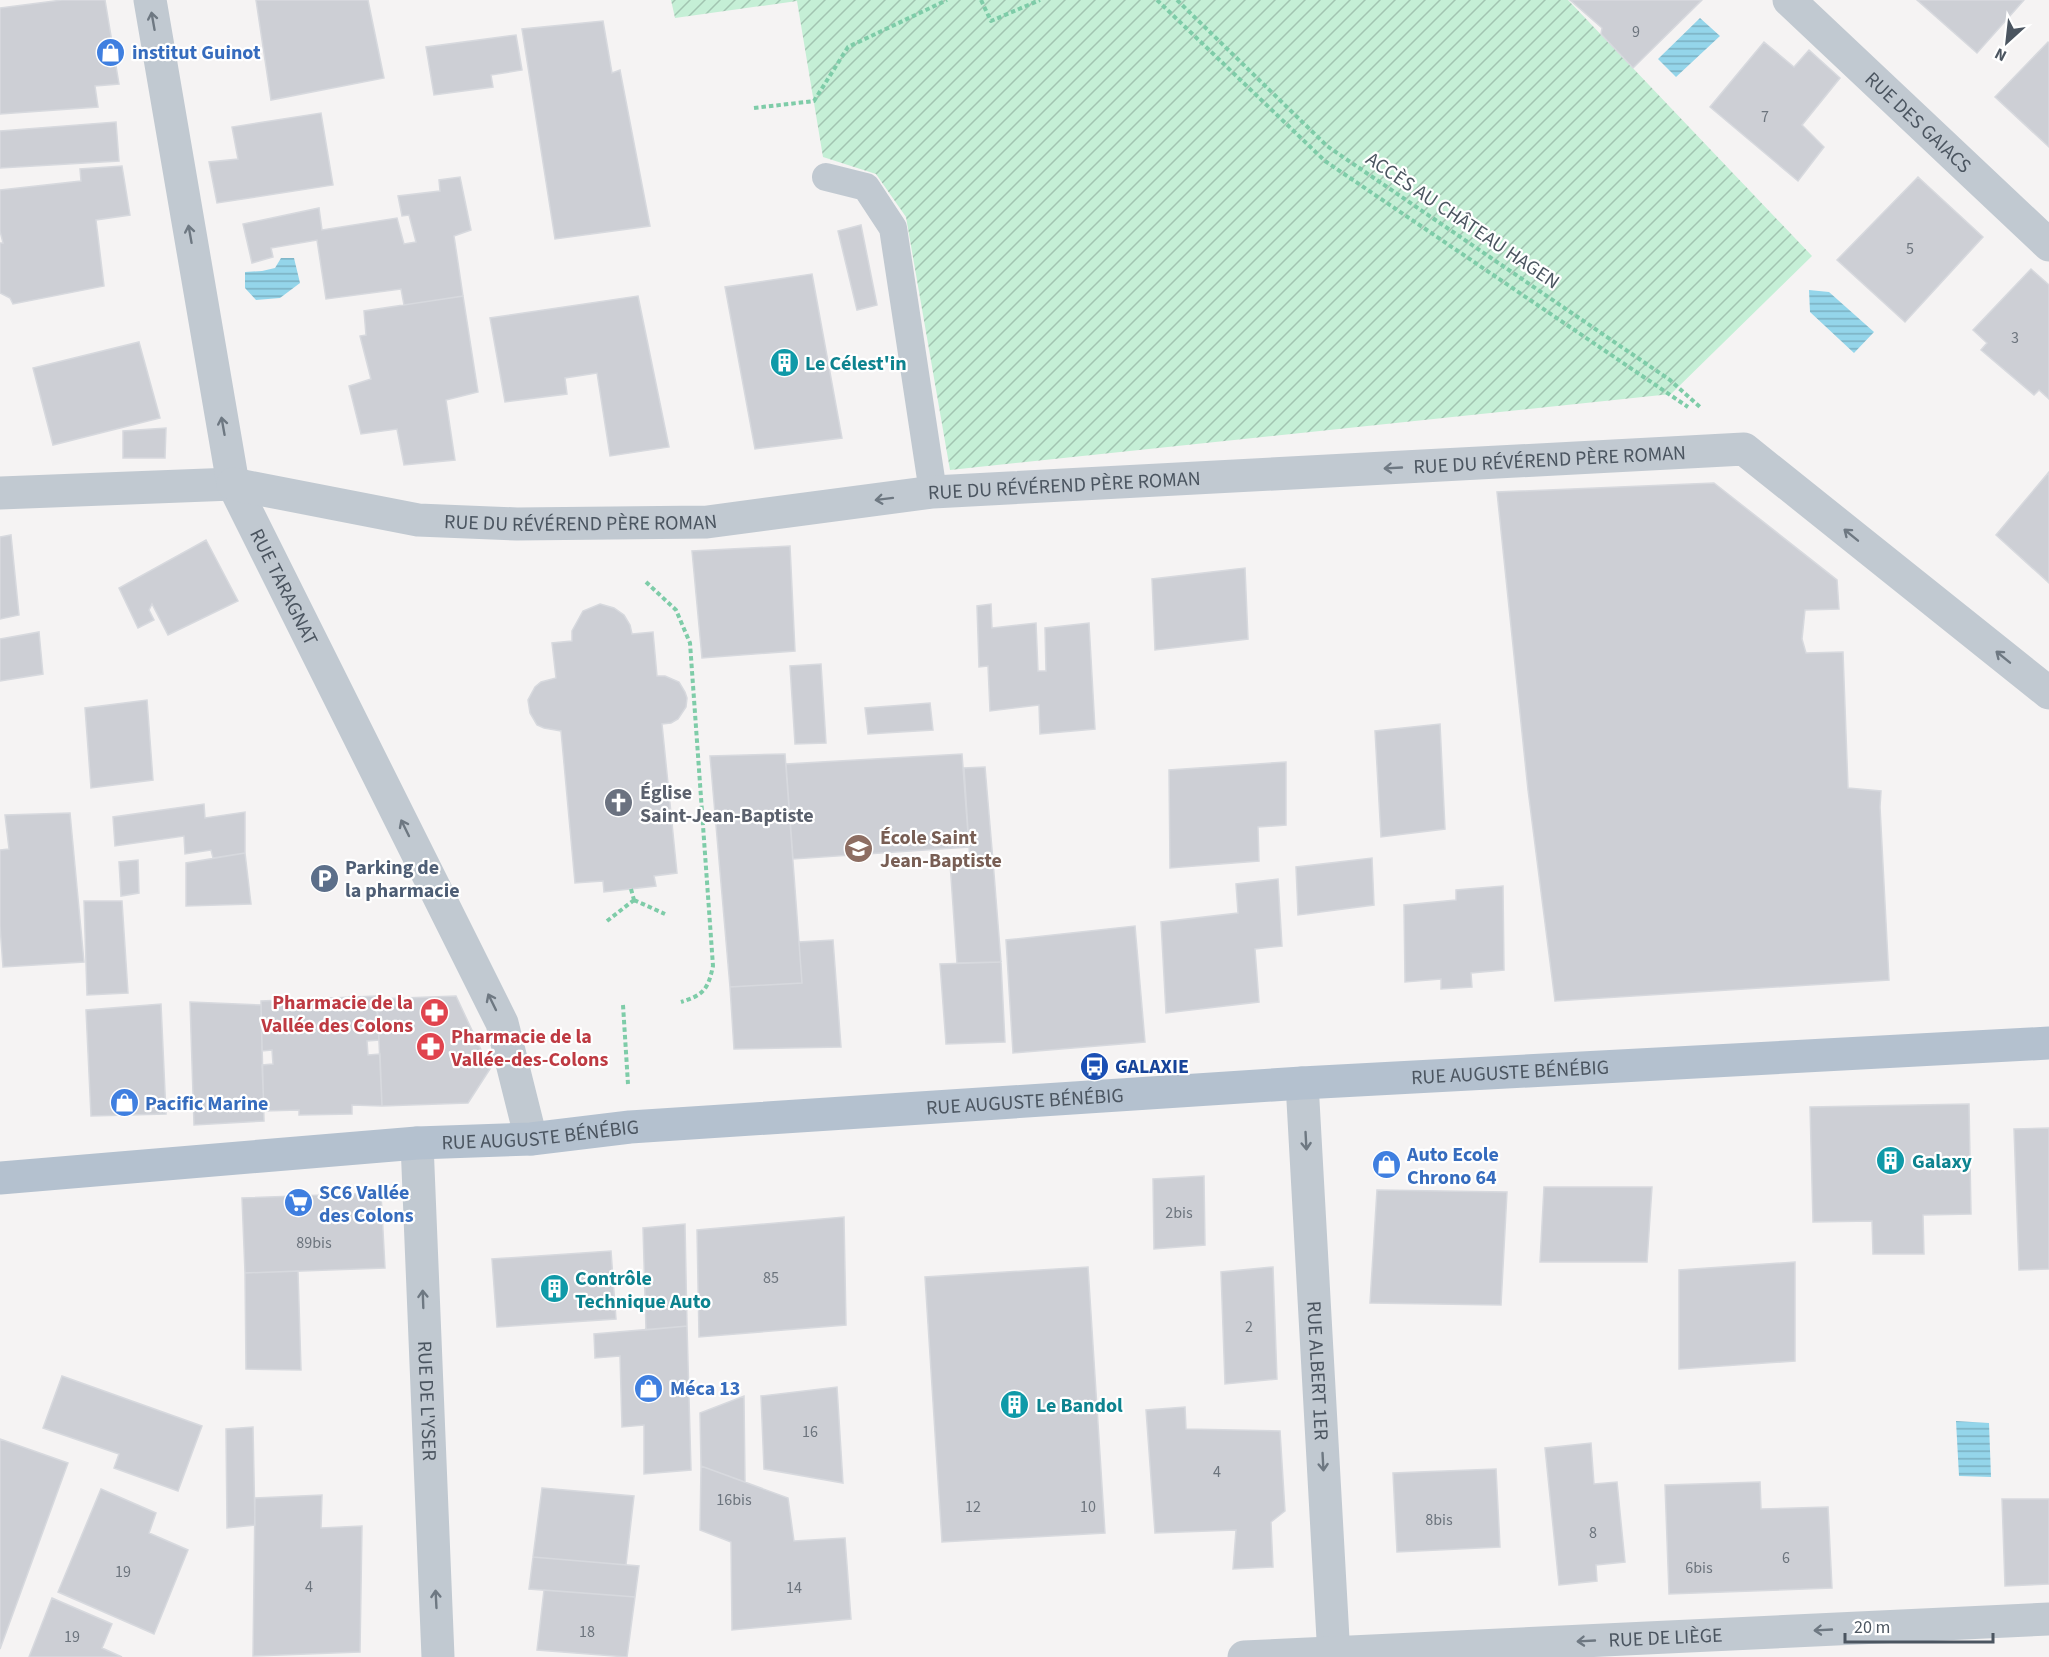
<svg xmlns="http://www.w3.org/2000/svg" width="2049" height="1657" font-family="'Source Sans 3',sans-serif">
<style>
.garden{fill:url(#garden-furrows)}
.water{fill:url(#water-rules)}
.building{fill:#cdcfd5;stroke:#d7d9de;stroke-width:1.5}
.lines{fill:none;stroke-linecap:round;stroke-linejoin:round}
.path{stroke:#7ecca8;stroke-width:4;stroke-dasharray:4.5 3;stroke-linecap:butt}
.service{stroke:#c1c9d1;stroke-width:28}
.minor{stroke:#c1c9d1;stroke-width:33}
.tertiary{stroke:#c1c9d1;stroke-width:33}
.primary{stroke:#b4c1cf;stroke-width:33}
.oneway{stroke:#6e7882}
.labels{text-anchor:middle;stroke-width:4.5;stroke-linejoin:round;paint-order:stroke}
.number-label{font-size:16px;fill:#6c747d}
.shop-label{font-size:20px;font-weight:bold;fill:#366cbe;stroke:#fff;text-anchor:start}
.street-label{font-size:20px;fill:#4b5560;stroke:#fff}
.culture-label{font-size:20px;font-weight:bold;fill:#0d838f;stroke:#fff;text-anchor:start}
.worship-label{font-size:20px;font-weight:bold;fill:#5b616d;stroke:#fff;text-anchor:start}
.education-label{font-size:20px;font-weight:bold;fill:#785e54;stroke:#fff;text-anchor:start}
.service-label{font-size:20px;font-weight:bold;fill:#4e5e75;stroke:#fff;text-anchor:start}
.health-label{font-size:20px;font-weight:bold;fill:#be3a42;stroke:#fff;text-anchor:end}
.transit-label{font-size:20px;font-weight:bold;fill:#164399;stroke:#fff;text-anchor:start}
</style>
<defs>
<pattern id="garden-furrows" width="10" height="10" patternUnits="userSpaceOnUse" patternTransform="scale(1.5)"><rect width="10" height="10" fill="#c5efd6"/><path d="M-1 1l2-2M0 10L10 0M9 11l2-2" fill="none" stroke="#a2c4b1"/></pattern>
<pattern id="water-rules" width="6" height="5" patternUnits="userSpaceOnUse" patternTransform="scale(1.5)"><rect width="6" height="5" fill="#94d5ea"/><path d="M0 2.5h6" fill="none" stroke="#7bb0c1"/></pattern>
</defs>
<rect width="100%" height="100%" fill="#f5f3f3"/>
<path class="garden" d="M671 0H1568L1812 256 1671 394 950 470 906 217 876 174 823 157 797 1 675 18Z"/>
<path class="water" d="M1700 18 1720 36 1676 77 1658 59Z
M281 258H294L300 283 280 298 256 300 245 288V272L262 271 275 268Z
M1809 290 1829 292 1874 332 1854 353 1810 312Z
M1956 1421 1989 1423 1991 1477 1959 1476Z"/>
<path class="building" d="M62 0H105L119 84 95 86 98 107 0 114V8Z
M256 0H368L384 78 271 100Z
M1570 0H1702L1633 68 1601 34 1602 28Z
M1917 0H2024L1977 53Z
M603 21 612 73 620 70 650 226 555 239 522 29Z
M516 35 522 70 491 75 493 87 434 95 426 47Z
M1764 42 1794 67 1809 50 1840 78 1802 125 1824 147 1798 181 1710 107Z
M2048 42 2049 43V147L1995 97Z
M321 113 333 185 217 203 209 162 238 159 232 127Z
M116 122 119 161 0 168V131Z
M122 166 130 215 96 220 104 286 13 304 10 298 0 293V243H3L0 231V190L81 181 80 169Z
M460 177 471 230 454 236 463 296 404 305 401 289 326 299 317 240 271 248 273 257 252 263 243 224 319 208 322 230 397 218 404 244 416 242 409 215 402 216 398 196 440 191 439 180Z
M1918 177 1983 237 1905 322 1837 260Z
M861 225 877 305 857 310 838 231Z
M2031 269 2049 285V399L2039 390 2034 395 1981 350 1987 343 1973 330Z
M812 274 842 438 755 449 725 287Z
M463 296 478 392 446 400 455 460 404 465 397 429 361 434 349 386 371 379 360 336 366 335 364 311Z
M638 296 669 447 610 456 597 373 565 378 567 394 505 402 490 318Z
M139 342 160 418 53 445 33 368Z
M166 428 165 458H123V431Z
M2049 472V583L1996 535Z
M1714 483 1837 580 1839 609 1805 610 1802 639 1806 653 1843 652 1848 788 1881 791 1880 807 1889 980 1555 1001 1528 790 1497 492Z
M11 535 19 615 0 619V537Z
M206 540 238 601 168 635 152 604 149 610 154 620 138 628 119 588Z
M790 546 795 651 702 658 692 551Z
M1245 568 1248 639 1155 650 1152 579Z
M600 604 614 608 624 615 630 625 632 634 653 632 657 676H665L679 682 685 692 687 698 686 707 678 719 671 723 662 724 677 873 654 876 656 886 604 892 603 881 575 883 561 731 544 728 537 725 530 713 528 700 535 687 541 682 556 678 552 643 572 641V631L583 611Z
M991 604 992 628 1036 623 1038 671H1046L1045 628 1089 623 1095 729 1040 734 1039 705 990 711 988 666 979 667 977 606Z
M39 632 43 674 0 681V639Z
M821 664 826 743 795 744 790 666Z
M147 700 153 780 91 788 85 708Z
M930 703 933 730 868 734 865 708Z
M1440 724 1445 829 1381 837 1375 731Z
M785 754 802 983 730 987 710 756Z
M962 754 969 847 793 859 786 764Z
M1286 762V825L1258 827 1259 861 1170 868 1169 770Z
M985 767 993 861 970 862 964 768Z
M204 804 205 818 245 812V853L213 858 211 850 185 854 184 836 115 846 113 817Z
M70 813 84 962 3 967 0 926V850L9 849 5 815Z
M245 853 251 904 186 906V863Z
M1372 858 1374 905 1298 915 1296 867Z
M138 860 139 893 121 896 119 862Z
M993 861 1001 962 957 963 950 863Z
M1278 879 1282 946 1255 949 1259 1002 1166 1013 1161 922 1238 913 1236 884Z
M1503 886 1504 970 1471 973 1472 987 1441 989V979L1405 982 1404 905 1456 900V890Z
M84 901H122L128 993 87 995Z
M1135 926 1145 1042 1013 1053 1006 940Z
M833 940 841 1047 734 1049 730 987 802 983 799 942Z
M1001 962 1005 1042 946 1044 940 964Z
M376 996 379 1040 367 1041 368 1055 380 1054 382 1106 352 1105V1114L299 1115V1110L264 1111 262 1065 273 1064 272 1050 262 1051 261 1001Z
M456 996 490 1069 468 1103 382 1106 377 999Z
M190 1002 261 1005 264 1121 194 1125Z
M161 1004 166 1114 91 1116 86 1010Z
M1969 1104 1971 1214 1923 1215 1924 1254H1873L1872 1221 1813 1222 1810 1107Z
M2049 1128V1269L2019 1270 2014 1129Z
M1204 1176 1205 1245 1154 1249 1153 1179Z
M1544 1187H1652L1647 1262H1540Z
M1377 1190 1507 1192 1501 1305 1370 1303Z
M381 1193 385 1268 245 1273 242 1198Z
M844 1217 846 1325 699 1337 697 1230Z
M685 1224 687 1326 646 1330 643 1228Z
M611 1251 616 1319 497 1327 492 1259Z
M1795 1262V1361L1679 1369V1270Z
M1088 1267 1105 1533 942 1542 925 1277Z
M1273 1267 1277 1379 1225 1384 1221 1272Z
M298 1271 301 1370 246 1369 245 1273Z
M687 1326 691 1470 644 1474V1425L622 1427 620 1356 595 1358 594 1334Z
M62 1376 202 1426 178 1491 114 1468 119 1454 43 1428Z
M837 1387 843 1483 764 1469 761 1396Z
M744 1396 745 1482 701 1466 700 1413Z
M1185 1407 1186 1429 1280 1431 1285 1511 1271 1522 1273 1567 1233 1569 1236 1530 1155 1533 1146 1410Z
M253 1427 255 1525 227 1528 226 1429Z
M0 1439 68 1463 0 1649Z
M1591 1443 1594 1484 1617 1482 1625 1562 1596 1565 1597 1581 1559 1585 1545 1448Z
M701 1466 788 1498 794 1541 845 1538 851 1619 732 1630 731 1542 700 1530Z
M1496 1469 1500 1547 1397 1552 1393 1473Z
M1760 1482 1761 1509 1828 1507 1832 1588 1669 1594 1665 1485Z
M542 1488 634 1496 626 1565 533 1557Z
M101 1489 156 1513 149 1533 188 1550 154 1634 58 1592Z
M322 1495 321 1528 362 1526 360 1652 253 1656 255 1498Z
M2002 1499H2049V1584L2005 1586Z
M533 1557 639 1566 635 1597 529 1589Z
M544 1590 635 1597 627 1657 537 1650Z
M52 1598 112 1624 102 1648 122 1657H29Z"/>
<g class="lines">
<path class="path" d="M981 0 991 21 1040 0
M1157 0 1325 161 1688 407
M1177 0 1327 146 1670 380 1700 407
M754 108 814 101 848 47 947 0
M646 582 676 610 690 643 713 966C708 990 703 995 681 1002
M631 889 634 900
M634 900 665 914
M607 921 634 900
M623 1005 628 1084"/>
<path class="service" d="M826 177 866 187 893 228 933 492"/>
<g class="minor">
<path id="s1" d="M1789 0 2049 245"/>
<path d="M0 493 233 484"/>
<path id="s2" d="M1302 1083 1334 1657"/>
<path id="s3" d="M417 1143 438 1657"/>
<path id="s4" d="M1244 1657 2049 1619"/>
</g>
<g class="tertiary">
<path id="s5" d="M150 0 233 484 502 1023 531 1139"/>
<path id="s6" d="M233 484 418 520 517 524 707 522 933 492 1744 449 2049 693"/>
</g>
<path class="primary" id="s7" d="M0 1178 417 1143 531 1139 630 1127 1302 1083 2049 1043"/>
</g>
<defs><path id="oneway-shaft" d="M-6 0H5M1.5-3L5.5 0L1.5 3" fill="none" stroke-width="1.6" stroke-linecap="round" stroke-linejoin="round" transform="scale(1.5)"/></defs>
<g class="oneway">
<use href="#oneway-shaft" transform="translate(153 21) rotate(-100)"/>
<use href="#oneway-shaft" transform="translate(190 234) rotate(-100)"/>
<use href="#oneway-shaft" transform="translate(223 426) rotate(-100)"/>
<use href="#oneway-shaft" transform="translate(1393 468) rotate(177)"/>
<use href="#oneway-shaft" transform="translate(884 499) rotate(173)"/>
<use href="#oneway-shaft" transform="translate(1851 535) rotate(-141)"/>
<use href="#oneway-shaft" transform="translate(2003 657) rotate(-141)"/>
<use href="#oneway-shaft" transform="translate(405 828) rotate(-116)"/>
<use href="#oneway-shaft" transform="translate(492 1002) rotate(-116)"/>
<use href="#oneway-shaft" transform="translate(1306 1141) rotate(87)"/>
<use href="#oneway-shaft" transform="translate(423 1299) rotate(-92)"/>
<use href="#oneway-shaft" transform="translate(1323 1462) rotate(87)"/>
<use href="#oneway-shaft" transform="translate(436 1599) rotate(-93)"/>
<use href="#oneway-shaft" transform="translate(1823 1630) rotate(177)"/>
<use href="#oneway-shaft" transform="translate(1586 1641) rotate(177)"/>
</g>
<defs>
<symbol id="shop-disc" viewBox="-11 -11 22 22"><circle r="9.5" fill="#3f7fe0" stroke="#fff"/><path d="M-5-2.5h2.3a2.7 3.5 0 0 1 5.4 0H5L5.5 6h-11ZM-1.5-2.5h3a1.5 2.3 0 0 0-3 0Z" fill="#fff"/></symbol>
<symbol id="building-disc" viewBox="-11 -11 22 22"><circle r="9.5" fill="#0f9aa8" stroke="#fff"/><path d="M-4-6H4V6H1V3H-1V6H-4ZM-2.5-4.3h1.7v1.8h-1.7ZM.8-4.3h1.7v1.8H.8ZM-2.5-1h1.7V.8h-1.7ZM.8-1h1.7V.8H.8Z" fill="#fff"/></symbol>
<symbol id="church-disc" viewBox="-11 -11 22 22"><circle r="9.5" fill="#6b7280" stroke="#fff"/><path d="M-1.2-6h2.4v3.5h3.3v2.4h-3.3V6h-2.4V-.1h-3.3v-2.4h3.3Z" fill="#fff"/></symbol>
<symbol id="school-disc" viewBox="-11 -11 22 22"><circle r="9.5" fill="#8d6e63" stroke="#fff"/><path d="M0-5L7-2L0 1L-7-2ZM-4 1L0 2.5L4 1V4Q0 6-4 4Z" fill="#fff"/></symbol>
<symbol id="parking-disc" viewBox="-11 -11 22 22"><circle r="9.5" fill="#5c6f8a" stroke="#fff"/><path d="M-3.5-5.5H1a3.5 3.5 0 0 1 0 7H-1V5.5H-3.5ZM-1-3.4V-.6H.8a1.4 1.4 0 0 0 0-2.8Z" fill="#fff"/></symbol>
<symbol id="pharmacy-disc" viewBox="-11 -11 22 22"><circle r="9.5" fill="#e0444e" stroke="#fff"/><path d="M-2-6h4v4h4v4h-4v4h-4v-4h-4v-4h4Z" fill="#fff"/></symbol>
<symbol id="bus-disc" viewBox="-11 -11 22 22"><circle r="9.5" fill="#1a4fb4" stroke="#fff"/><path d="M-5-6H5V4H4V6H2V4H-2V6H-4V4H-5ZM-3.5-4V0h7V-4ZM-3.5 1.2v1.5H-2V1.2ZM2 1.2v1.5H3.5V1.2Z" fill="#fff"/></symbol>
<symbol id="supermarket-disc" viewBox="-11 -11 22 22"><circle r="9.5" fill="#3f7fe0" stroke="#fff"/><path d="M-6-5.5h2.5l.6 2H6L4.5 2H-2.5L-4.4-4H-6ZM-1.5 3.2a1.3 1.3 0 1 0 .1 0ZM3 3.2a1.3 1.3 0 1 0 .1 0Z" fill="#fff"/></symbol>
</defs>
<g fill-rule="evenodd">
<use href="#shop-disc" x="94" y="36" width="33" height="33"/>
<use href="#building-disc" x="768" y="346" width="33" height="33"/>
<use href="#church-disc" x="602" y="786" width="33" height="33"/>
<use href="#school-disc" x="842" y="832" width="33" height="33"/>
<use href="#parking-disc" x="308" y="862" width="33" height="33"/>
<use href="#pharmacy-disc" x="418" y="996" width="33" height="33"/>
<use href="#pharmacy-disc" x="414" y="1030" width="33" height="33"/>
<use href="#bus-disc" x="1078" y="1050" width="33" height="33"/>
<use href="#shop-disc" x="108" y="1086" width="33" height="33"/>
<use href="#building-disc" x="1874" y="1144" width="33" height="33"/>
<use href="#shop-disc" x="1370" y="1148" width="33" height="33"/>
<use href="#supermarket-disc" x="282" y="1186" width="33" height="33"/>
<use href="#building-disc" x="538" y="1272" width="33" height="33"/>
<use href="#shop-disc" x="632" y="1372" width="33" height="33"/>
<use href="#building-disc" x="998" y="1388" width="33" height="33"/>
</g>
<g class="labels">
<g class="number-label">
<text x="1636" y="37">9</text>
<text x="1765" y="122">7</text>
<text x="1910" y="254">5</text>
<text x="2015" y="343">3</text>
<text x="1179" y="1218">2bis</text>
<text x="314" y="1248">89bis</text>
<text x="771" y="1283">85</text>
<text x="1249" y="1332">2</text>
<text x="810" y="1437">16</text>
<text x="1217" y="1477">4</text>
<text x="734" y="1505">16bis</text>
<text x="973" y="1512">12</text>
<text x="1088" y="1512">10</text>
<text x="1439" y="1525">8bis</text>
<text x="1593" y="1538">8</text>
<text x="1786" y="1563">6</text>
<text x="1699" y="1573">6bis</text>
<text x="123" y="1577">19</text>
<text x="309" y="1592">4</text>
<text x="794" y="1593">14</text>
<text x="587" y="1637">18</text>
<text x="72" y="1642">19</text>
</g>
<g class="shop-label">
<text x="132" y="59">institut Guinot</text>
<text x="145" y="1110">Pacific Marine</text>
<text x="1407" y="1161">Auto Ecole<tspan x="1407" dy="23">Chrono 64</tspan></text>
<text x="319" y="1199">SC6 Vallée<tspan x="319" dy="23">des Colons</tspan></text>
<text x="670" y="1395">Méca 13</text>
</g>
<g class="street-label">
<text dy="7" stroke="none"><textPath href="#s1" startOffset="178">RUE DES GAIACS</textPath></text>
<text transform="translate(1463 220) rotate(34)" y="7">ACCÈS AU CHÂTEAU HAGEN</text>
<text dy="7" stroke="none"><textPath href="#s6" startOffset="1323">RUE DU RÉVÉREND PÈRE ROMAN</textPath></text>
<text dy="7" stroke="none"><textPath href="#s6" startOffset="837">RUE DU RÉVÉREND PÈRE ROMAN</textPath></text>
<text dy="7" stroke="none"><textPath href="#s6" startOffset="351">RUE DU RÉVÉREND PÈRE ROMAN</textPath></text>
<text dy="7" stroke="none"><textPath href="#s5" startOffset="606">RUE TARAGNAT</textPath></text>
<text dy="7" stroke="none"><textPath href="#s7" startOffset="1514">RUE AUGUSTE BÉNÉBIG</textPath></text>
<text dy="7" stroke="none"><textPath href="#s7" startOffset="1028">RUE AUGUSTE BÉNÉBIG</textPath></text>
<text dy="7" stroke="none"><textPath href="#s7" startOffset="542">RUE AUGUSTE BÉNÉBIG</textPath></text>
<text dy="7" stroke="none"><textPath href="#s2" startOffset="288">RUE ALBERT 1ER</textPath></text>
<text dy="7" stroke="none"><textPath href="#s3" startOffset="258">RUE DE L'YSER</textPath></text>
<text dy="7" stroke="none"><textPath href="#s4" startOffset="422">RUE DE LIÈGE</textPath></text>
</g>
<g class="culture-label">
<text x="805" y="370">Le Célest'in</text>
<text x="1912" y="1168">Galaxy</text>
<text x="575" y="1285">Contrôle<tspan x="575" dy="23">Technique Auto</tspan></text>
<text x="1036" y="1412">Le Bandol</text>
</g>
<g class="worship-label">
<text x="640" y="799">Église<tspan x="640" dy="23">Saint-Jean-Baptiste</tspan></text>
</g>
<g class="education-label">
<text x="880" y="844">École Saint<tspan x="880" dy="23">Jean-Baptiste</tspan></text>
</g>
<g class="service-label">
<text x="345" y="874">Parking de<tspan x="345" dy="23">la pharmacie</tspan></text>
</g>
<g class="health-label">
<text x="413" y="1009">Pharmacie de la<tspan x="413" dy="23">Vallée des Colons</tspan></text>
<text x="451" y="1043" text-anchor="start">Pharmacie de la<tspan x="451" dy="23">Vallée-des-Colons</tspan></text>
</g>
<g class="transit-label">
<text x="1115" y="1073">GALAXIE</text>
</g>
</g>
<g transform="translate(2007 42) rotate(207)" stroke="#ffffff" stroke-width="4.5" paint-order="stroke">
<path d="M0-4.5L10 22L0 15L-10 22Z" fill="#4b5560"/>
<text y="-9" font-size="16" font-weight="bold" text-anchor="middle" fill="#4b5560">N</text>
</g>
<path d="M1845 1633v9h148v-9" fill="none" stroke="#4b5560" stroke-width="3"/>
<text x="1854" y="1633" font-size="18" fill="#4b5560" stroke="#ffffff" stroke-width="4.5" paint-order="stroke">20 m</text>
</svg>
